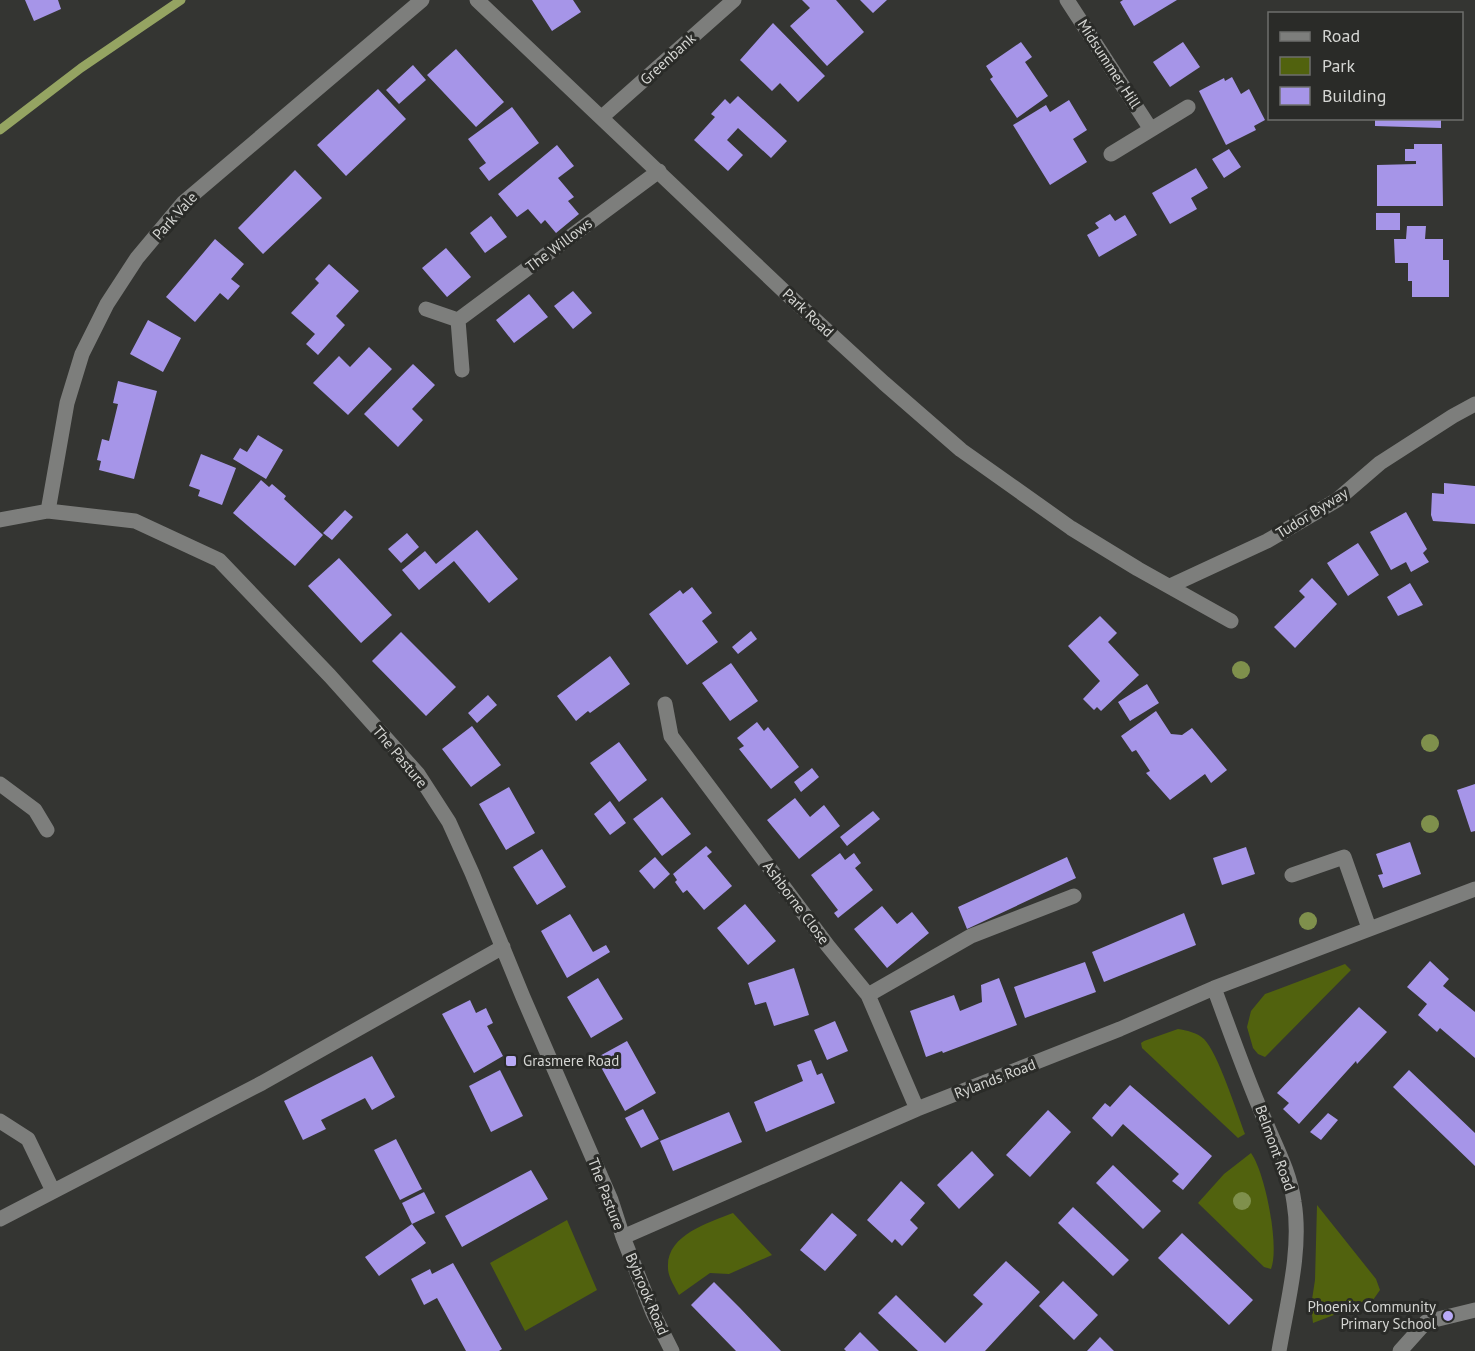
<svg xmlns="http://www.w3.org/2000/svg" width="1475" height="1351" font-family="'PT Sans',sans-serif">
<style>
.green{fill:#51620e}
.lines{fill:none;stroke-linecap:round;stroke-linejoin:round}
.stream{stroke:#95a462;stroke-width:9}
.building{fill:#a695e8}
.minor{stroke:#7d7e7c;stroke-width:15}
.tree{fill:#7f904c}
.poi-dot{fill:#b9aaf7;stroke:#2a2b28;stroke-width:2}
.labels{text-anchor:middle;stroke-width:6;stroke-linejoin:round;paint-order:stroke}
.street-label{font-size:15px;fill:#d5d6d3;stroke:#2a2b28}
.poi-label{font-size:15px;fill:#d5d6d3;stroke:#2a2b28;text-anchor:start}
</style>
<rect width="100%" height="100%" fill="#343532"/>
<path class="green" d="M1345 964 1351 970 1265 1057 1258 1054 1253 1048 1247 1027 1251 1011 1265 994Z
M1178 1029C1186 1030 1198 1033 1204 1039 1218 1053 1237 1113 1245 1134L1238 1138 1142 1048 1141 1043 1144 1041Z
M1251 1153C1265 1172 1280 1247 1271 1269L1264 1267 1198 1203 1224 1174Z
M1317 1205 1376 1279 1380 1290 1373 1300 1313 1323 1311 1306 1315 1280Z
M733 1213 772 1255 729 1274 710 1273 679 1295C675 1287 668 1277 668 1268 666 1235 708 1223 733 1213Z
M567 1220 597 1290 525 1331 490 1263Z"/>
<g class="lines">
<path class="stream" d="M0 130 81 68 181 0"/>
</g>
<path class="building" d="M25 0H58L61 9 34 21Z
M532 0H573L581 12 552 31Z
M802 0H836L864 32 827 66 790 26 810 8Z
M860 0H887L873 13Z
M1123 0H1177L1134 26 1120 2Z
M773 23 825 76 798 102 780 83 772 91 740 60Z
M1021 42 1032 57 1025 62 1048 96 1017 118 990 79 993 77 986 66Z
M1183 42 1200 67 1170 87 1153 62Z
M456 49 504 102 476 127 427 75Z
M413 65 426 80 399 104 386 90Z
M1232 77 1241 94 1249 89 1265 120 1254 126 1256 130 1226 145 1199 91 1224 78 1225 81Z
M378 89 406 119 346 176 317 145Z
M738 96 787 141 771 158 738 128 727 140 743 155 728 171 694 140 715 117 711 114 725 99 730 104Z
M1069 100 1087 130 1073 139 1087 162 1050 185 1013 125 1046 105 1050 112Z
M512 107 539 143 489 181 479 168 486 163 468 139Z
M1375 118H1441V128L1375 126Z
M1414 144H1442L1443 206H1377V165L1416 164V161H1405V149H1414Z
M557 145 574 166 558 178 574 197 568 201 579 214 556 233 545 220 541 224 528 209 517 217 498 194Z
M1229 149 1241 167 1224 178 1212 159Z
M1196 168 1208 188 1191 198 1197 209 1170 224 1152 193Z
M295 170 322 198 263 254 238 228Z
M1376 213H1400V230H1376Z
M1110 214 1115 221 1125 215 1137 235 1099 257 1087 235 1099 228 1095 223Z
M491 216 507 237 485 253 470 233Z
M1407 226H1426L1425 239H1443V260H1449V297H1412V281H1408V263H1395L1394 239H1406Z
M215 239 244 264 231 279 240 286 228 300 220 293 195 322 166 297Z
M446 248 471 277 447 297 422 268Z
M329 264 359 291 336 316 345 325 318 355 306 344 315 334 291 313 319 283 315 279Z
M573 291 592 313 573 329 554 306Z
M529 294 548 317 514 343 496 320Z
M148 320 181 338 163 372 130 354Z
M369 347 392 369 348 415 313 383 339 356 350 367Z
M413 364 435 385 412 409 423 420 398 447 364 414Z
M118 381 157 391 134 479 99 470 101 461 97 460 102 439 109 441 118 404 113 403Z
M258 435 283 450 266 479 233 459 240 448 247 452Z
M201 454 236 468 222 505 198 496 200 490 189 486Z
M261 480 269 487 272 484 286 496 284 499 323 535 295 566 233 513Z
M1444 483 1475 486V524L1433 521 1431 515 1432 493 1444 494Z
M345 510 353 517 332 540 323 533Z
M1406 512 1427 549 1423 553 1429 562 1411 572 1406 562 1391 570 1370 532Z
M477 530 518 579 489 603 454 561 419 590 402 570 425 551 436 564Z
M407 533 419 547 401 563 388 549Z
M1358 543 1379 575 1348 596 1327 563Z
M339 558 392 615 361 643 308 586Z
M1312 578 1337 604 1295 648 1274 627 1305 597 1299 591Z
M1410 583 1423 605 1398 616 1387 597Z
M692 587 712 613 702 621 718 642 687 665 649 614 680 590 683 594Z
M1100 616 1117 633 1108 642 1139 675 1101 711 1097 707 1094 710 1083 699 1100 681 1068 646Z
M751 631 757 639 738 654 732 647Z
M401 632 456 687 426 716 372 661Z
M610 656 630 684 590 713 588 711 576 721 557 696Z
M731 663 758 701 730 721 702 683Z
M1147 684 1159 703 1130 721 1118 702Z
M488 695 497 705 477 723 468 713Z
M1156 711 1171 734 1182 735 1192 728 1227 770 1211 783 1205 774 1170 800 1146 773 1150 771 1136 750 1132 752 1121 736Z
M757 722 764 731 768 727 799 767 771 789 739 749 744 746 737 738Z
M472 726 501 765 471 787 442 749Z
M619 742 647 780 619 802 590 763Z
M812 768 819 777 801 792 794 782Z
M1475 784V831L1471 832 1457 790Z
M509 787 535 833 506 850 479 804Z
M662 797 691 834 662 856 633 819Z
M795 798 810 817 824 805 840 826 799 859 767 820Z
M610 801 626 823 610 835 594 814Z
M873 811 880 819 847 846 840 837Z
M1410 842 1421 874 1383 888 1378 875 1383 874 1376 854Z
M706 846 712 852 707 856 732 886 704 910 687 890 683 893 675 882 677 880 673 874Z
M1246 847 1255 874 1222 885 1213 858Z
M542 849 566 887 537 905 513 867Z
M840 853 845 860 854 853 861 863 855 868 873 890 838 918 834 913 838 910 811 875Z
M655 857 670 874 654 889 639 871Z
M1067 857 1076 878 967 929 958 907Z
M745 904 776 941 748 965 717 928Z
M882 906 897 924 912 912 929 933 887 968 854 929Z
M1184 913 1196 945 1104 982 1092 952Z
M570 914 593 952 606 945 610 952 567 978 541 931Z
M1430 961 1449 979 1443 986 1475 1012V1058L1440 1028 1437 1032 1418 1015 1427 1004 1407 987Z
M1085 962 1096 992 1025 1018 1014 987Z
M794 968 809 1015 774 1026 766 1002 755 1005 748 983Z
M598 978 623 1019 591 1038 567 997Z
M999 978 1017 1025 943 1053 942 1051 926 1057 910 1011 954 995 960 1011 982 1002 981 985Z
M470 1000 476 1013 486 1008 493 1023 487 1026 503 1056 474 1073 442 1014Z
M1359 1007 1387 1032 1357 1064 1356 1061 1299 1124 1283 1109 1289 1103 1277 1093Z
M835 1021 848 1051 827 1060 814 1030Z
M627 1041 656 1093 625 1111 596 1058Z
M372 1056 395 1097 372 1110 365 1098 321 1120 326 1129 303 1140 284 1101Z
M811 1060 817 1075 822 1073 835 1103 766 1132 754 1102 803 1081 797 1065Z
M500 1070 523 1116 491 1132 469 1086Z
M1409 1070 1475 1133V1166L1393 1087Z
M1130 1085 1212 1156 1183 1190 1172 1181 1179 1174 1123 1124 1112 1137 1092 1118 1105 1103 1110 1107Z
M643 1109 659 1139 641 1148 625 1118Z
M1048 1110 1071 1132 1030 1177 1006 1155Z
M729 1112 742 1142 673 1171 660 1141Z
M1328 1113 1338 1120 1321 1140 1310 1132Z
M396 1139 422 1189 400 1200 374 1150Z
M972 1151 994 1175 959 1209 937 1185Z
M1113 1165 1161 1211 1143 1229 1096 1183Z
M531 1170 548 1199 462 1247 445 1216Z
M901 1181 925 1203 910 1220 918 1228 902 1246 895 1239 892 1243 867 1220Z
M424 1192 435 1213 412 1224 402 1203Z
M1073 1207 1129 1260 1113 1276 1058 1223Z
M832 1213 857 1235 825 1271 800 1250Z
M412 1224 426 1243 379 1276 365 1257Z
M1182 1233 1253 1300 1229 1325 1158 1258Z
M1006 1261 1040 1292 985 1351H918L878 1313 896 1295 945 1343 983 1304 973 1295Z
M453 1263 502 1349 499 1351H466L437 1298 424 1305 411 1279 430 1269 432 1274Z
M1063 1281 1098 1315 1074 1340 1039 1306Z
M714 1282 740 1308 781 1351H736L691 1305Z
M860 1332 879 1351H846L844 1349Z
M1100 1337 1114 1351H1087Z"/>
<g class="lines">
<path class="minor" d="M477 0 787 294 884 383 961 450 1071 528 1138 569 1231 621
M1067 0 1150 128
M602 117 734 0
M1111 154 1188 107
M426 309 458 320 659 171
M458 320 462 370
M48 511 67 403 82 354 107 304 137 258 183 203 422 0
M0 520 48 511 135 521 219 560 330 676 418 774 449 822 472 873 523 997 611 1200 623 1237 653 1313 672 1351
M1170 586 1267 541 1337 500 1380 463 1453 416 1475 404
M665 704 671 736 828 946 868 995 917 1109
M0 784 35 810 47 830
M1292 875 1344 857 1369 928
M1214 988C1230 1031 1245 1074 1263 1116 1274 1143 1290 1172 1294 1202 1302 1249 1287 1304 1279 1351
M868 995 971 936 1074 896
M0 1121 28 1139 53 1191
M0 1219 262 1083 503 947
M623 1237 917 1109 1120 1029 1214 988 1475 889
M1400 1351 1426 1322 1475 1310"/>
</g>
<g class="tree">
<circle cx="1241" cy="670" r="9"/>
<circle cx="1430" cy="743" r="9"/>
<circle cx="1430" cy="824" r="9"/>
<circle cx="1308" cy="921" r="9"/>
<circle cx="1242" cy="1201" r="9"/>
</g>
<g class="poi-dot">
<rect x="505" y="1055" width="12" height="12" rx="3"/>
<circle cx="1448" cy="1316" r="6"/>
</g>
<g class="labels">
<g class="street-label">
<text transform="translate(668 59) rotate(-42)" y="5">Greenbank</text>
<text transform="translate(1109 64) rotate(57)" y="5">Midsummer Hill</text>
<text transform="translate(175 216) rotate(-48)" y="5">Park Vale</text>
<text transform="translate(559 245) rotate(-37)" y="5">The Willows</text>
<text transform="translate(808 313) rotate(43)" y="5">Park Road</text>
<text transform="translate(1312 513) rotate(-32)" y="5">Tudor Byway</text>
<text transform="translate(400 757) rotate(50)" y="5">The Pasture</text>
<text transform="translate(796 903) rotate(53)" y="5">Ashborne Close</text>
<text transform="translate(995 1079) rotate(-21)" y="5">Rylands Road</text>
<text transform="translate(1275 1148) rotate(70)" y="5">Belmont Road</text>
<text transform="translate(606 1194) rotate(69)" y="5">The Pasture</text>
<text transform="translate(647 1294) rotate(67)" y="5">Bybrook Road</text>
</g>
<g class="poi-label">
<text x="523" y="1066">Grasmere Road</text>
<text x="1436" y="1312" text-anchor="end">Phoenix Community<tspan x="1436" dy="17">Primary School</tspan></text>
</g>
</g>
<rect x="1268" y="12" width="195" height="108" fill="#2a2b28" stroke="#6e6f6c" stroke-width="1.5"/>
<rect x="1280" y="32" width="30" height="9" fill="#7d7e7c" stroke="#6e6f6c" stroke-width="1.5"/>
<text x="1322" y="42" font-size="18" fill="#d5d6d3">Road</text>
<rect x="1280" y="57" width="30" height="18" fill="#51620e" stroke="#6e6f6c" stroke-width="1.5"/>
<text x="1322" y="72" font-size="18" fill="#d5d6d3">Park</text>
<rect x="1280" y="87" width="30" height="18" fill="#a695e8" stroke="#6e6f6c" stroke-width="1.5"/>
<text x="1322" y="102" font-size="18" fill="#d5d6d3">Building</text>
</svg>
